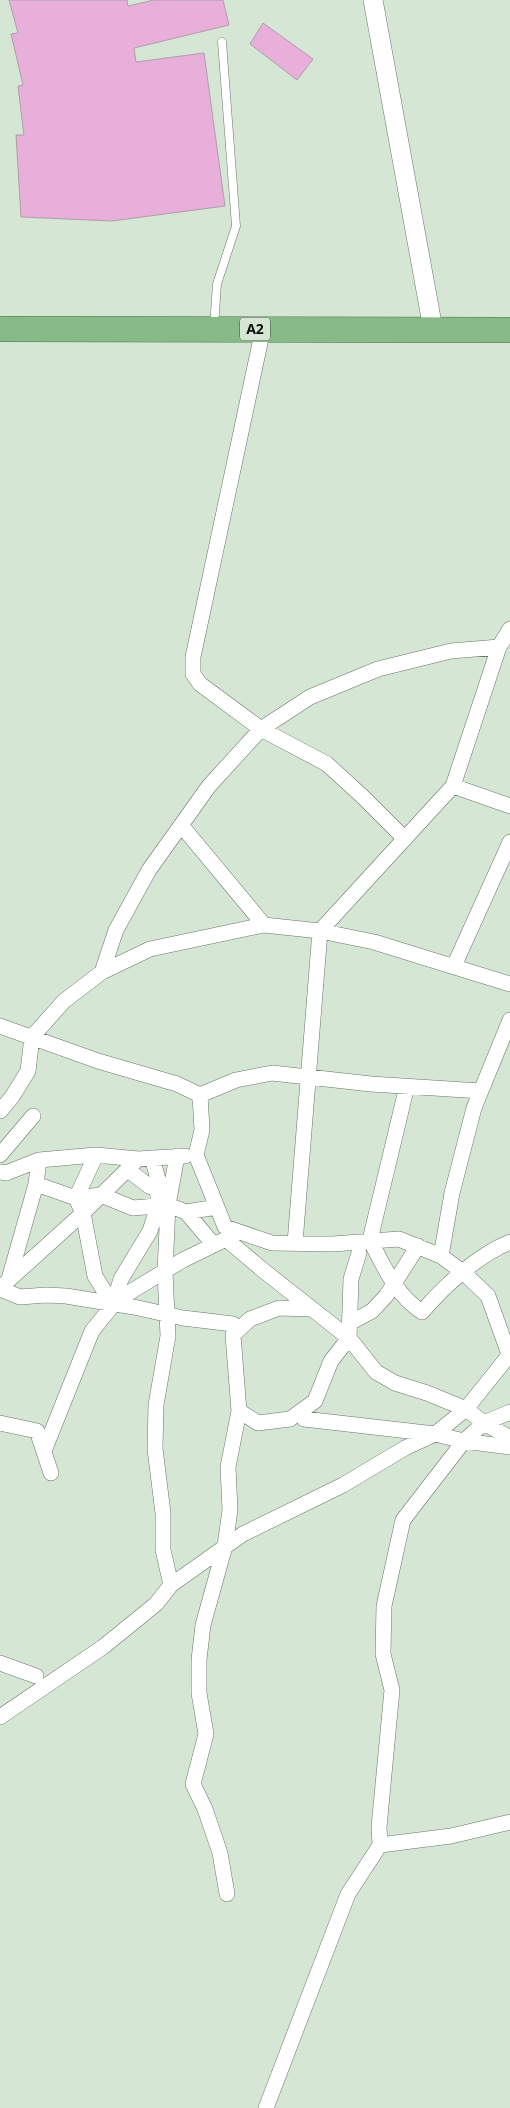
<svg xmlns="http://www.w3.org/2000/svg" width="510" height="2108" font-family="'Noto Sans',sans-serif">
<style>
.building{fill:#e7afd9;stroke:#b09dab}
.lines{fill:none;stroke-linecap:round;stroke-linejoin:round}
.service-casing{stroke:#687667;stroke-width:9}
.minor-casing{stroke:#687667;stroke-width:16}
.tertiary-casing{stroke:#687667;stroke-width:20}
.trunk-casing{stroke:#487346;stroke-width:26}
.service{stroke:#fff;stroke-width:8}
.minor{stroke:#fff;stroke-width:15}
.tertiary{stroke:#fff;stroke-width:19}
.trunk{stroke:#87ba86;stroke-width:25}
.labels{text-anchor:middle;stroke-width:4.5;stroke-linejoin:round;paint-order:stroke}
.shield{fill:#d6e6d5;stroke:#475046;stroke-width:1}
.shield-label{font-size:14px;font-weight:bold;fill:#0a0f09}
</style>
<rect width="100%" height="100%" fill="#d6e6d5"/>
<path class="building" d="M9 0H127L128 6 154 0H223L229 25 134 48 136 62 204 53 225 206 112 221 21 217 16 135H24L18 86 23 85 11 34 18 33Z
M263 23 313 59 297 80 250 44Z"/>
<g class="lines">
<defs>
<path id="service" d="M214 327 217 284 236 226 222 42"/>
<path id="minor" d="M263 329 193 657V674L200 684 261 729 327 764 363 797 405 839
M510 629 499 647 453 786 510 806
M181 825 264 925
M454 966 510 842
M102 972 116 930 149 870 209 786 261 729 310 697 378 669 451 651 499 647
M0 1026 98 1061 177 1084 200 1095 202 1130 196 1155 225 1227 272 1243 333 1244 399 1239 441 1256 464 1273 488 1296 510 1357
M407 1086 370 1240C384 1267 396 1295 422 1312 445 1285 478 1255 510 1242
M200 1095 236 1080 272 1073 371 1084 481 1091
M0 1111 12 1097 28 1071 32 1037 64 1001 102 972 150 949 264 925 320 931 374 942 510 984
M0 1155 33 1116
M96 1155 76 1198 83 1213 95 1276 113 1305
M128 1170 149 1186 159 1190
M0 1172 6 1173 39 1160 96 1155 138 1159 185 1156
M36 1184 76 1198 101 1195 133 1208 168 1205 186 1212 217 1207
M186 1212 214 1245
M295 1243 320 931 453 786
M441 1256 452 1193 474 1108 510 1020
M9 1279 36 1184 39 1160
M0 1288 83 1213 138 1159
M0 1289 20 1297 46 1295 66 1296 134 1307 183 1318 233 1324
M113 1305 121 1279 150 1231 158 1206V1179L152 1158
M350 1323 372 1311 386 1296 418 1246
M239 1411 258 1423 290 1419 315 1401 331 1361 349 1338 351 1279 359 1253
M304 1419 435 1434 464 1441 510 1447
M0 1423 37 1431 51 1473
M44 1451 92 1331 117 1300 183 1260 226 1239 264 1271 349 1338 376 1372 395 1383 427 1393 466 1409 484 1423 510 1438
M171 1585 163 1550V1513L155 1449 156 1405 168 1336 165 1272 168 1205 177 1156
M0 1663 36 1676
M0 1717 103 1647 156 1604 171 1585 243 1534 343 1485 405 1448 435 1434 466 1409 510 1354
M380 1845 379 1827 392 1690 383 1654 384 1606 403 1520 464 1441 484 1423 510 1412
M227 1894 220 1853 205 1809 193 1784 206 1734 199 1693V1660L203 1625 225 1546 230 1510 228 1467 239 1411 233 1335 250 1319 279 1308 311 1309
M266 2108 348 1894 380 1845 451 1836 510 1822"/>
<path id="tertiary" d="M373 0 433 329"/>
<path id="trunk" d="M0 329 510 330"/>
</defs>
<use href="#service" class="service-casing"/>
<use href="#minor" class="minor-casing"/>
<use href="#tertiary" class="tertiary-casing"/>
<use href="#trunk" class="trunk-casing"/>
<use href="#service" class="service"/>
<use href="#minor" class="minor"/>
<use href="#tertiary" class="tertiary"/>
<use href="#trunk" class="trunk"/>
</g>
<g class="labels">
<rect class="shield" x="240" y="317.5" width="30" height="23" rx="4"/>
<g class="shield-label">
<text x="255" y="334">A2</text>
</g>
</g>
</svg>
